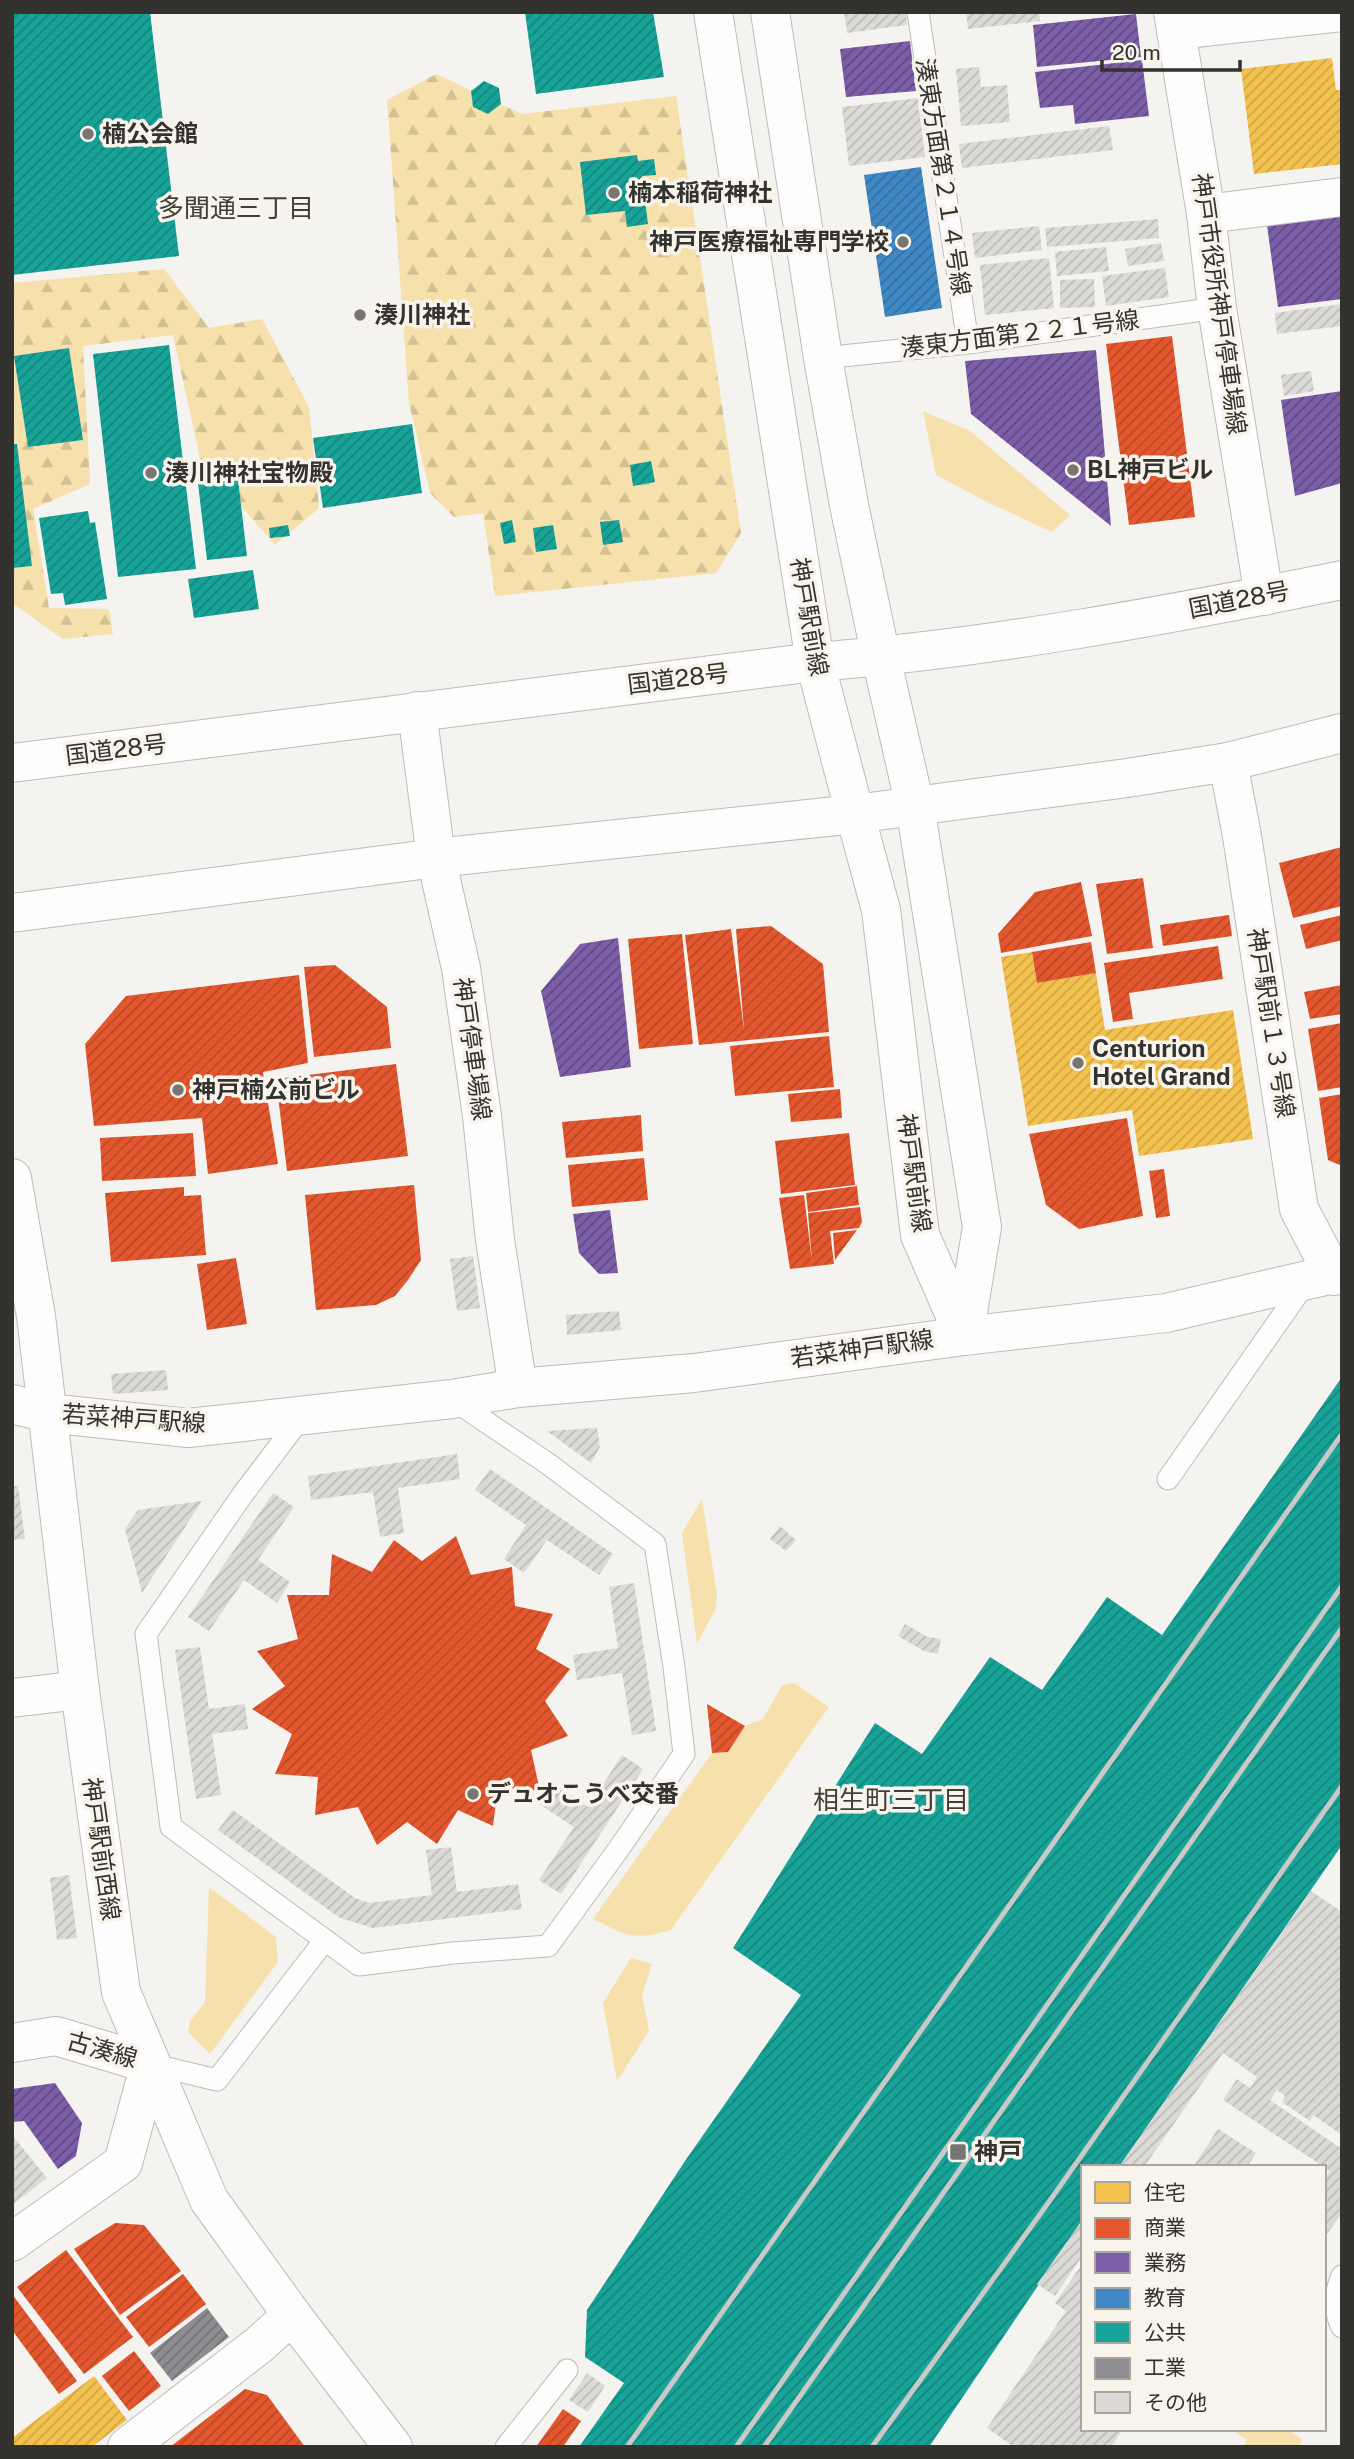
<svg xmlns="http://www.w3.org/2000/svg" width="1354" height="2459" font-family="'Public Sans','Noto Sans JP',sans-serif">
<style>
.green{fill:#f6e0ac}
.forest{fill:url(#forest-firs)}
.homes{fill:url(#homes-hatch)}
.shops{fill:url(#shops-hatch)}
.offices{fill:url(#offices-hatch)}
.schools{fill:url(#schools-hatch)}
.public{fill:url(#public-hatch)}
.industry{fill:url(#industry-hatch)}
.building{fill:url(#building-hatch)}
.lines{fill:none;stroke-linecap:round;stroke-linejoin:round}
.lane-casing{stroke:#bcbbb7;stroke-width:23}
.street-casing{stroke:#bcbbb7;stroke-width:40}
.secondary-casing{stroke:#bcbbb7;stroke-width:40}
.primary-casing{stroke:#bcbbb7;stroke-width:40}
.highway-casing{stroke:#bcbbb7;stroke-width:40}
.lane{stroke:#fefdfd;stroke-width:21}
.street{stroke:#fefdfd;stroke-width:38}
.secondary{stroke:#fefdfd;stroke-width:38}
.primary{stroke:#fefdfd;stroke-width:38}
.highway{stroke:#fefdfd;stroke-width:38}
.rail{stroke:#cac9c8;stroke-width:5}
.poi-dot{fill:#777672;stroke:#f8f4ec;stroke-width:2.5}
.labels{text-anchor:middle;stroke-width:7;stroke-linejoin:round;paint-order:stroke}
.poi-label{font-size:24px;font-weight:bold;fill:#33322f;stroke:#f8f4ec;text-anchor:start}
.street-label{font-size:24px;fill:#33322f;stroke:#f8f4ec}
.neighbourhood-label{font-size:26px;fill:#423f39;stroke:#f8f4ec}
</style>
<defs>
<pattern id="forest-firs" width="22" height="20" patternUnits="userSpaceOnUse" patternTransform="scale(1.75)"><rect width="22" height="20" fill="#f6e0ac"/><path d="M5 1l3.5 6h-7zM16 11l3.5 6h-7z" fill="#d3c194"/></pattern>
<pattern id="homes-hatch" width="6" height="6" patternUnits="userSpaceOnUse" patternTransform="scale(1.75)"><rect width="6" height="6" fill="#f2c14e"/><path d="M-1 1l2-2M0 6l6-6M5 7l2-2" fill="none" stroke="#d0a644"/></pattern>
<pattern id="shops-hatch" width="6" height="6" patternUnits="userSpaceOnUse" patternTransform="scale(1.75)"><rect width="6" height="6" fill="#e4572e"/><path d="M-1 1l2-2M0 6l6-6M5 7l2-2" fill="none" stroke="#b94928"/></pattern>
<pattern id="offices-hatch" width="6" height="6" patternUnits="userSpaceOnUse" patternTransform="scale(1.75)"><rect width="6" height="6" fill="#7b5ea7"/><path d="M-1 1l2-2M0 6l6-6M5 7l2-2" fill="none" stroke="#604a81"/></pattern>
<pattern id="schools-hatch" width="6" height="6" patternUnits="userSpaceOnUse" patternTransform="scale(1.75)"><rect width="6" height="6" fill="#3f88c5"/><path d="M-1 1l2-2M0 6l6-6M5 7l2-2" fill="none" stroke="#3570a0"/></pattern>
<pattern id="public-hatch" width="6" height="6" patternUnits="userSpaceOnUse" patternTransform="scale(1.75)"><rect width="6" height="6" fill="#17a398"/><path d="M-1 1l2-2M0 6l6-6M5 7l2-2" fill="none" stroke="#15857c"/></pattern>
<pattern id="industry-hatch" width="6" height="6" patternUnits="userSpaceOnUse" patternTransform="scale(1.75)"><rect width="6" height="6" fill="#8d8d92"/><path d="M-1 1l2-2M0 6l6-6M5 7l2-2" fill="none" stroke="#747478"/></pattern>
<pattern id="building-hatch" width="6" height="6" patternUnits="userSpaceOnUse" patternTransform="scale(1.75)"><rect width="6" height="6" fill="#dcdad7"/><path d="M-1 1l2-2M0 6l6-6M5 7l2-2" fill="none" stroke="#bdbcb9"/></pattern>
</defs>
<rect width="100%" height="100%" fill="#f5f3ef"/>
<path class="green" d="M923 411 970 431 1070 515 1052 532 987 502 936 475Z
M702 1499 717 1595 715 1610 697 1644 682 1533Z
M794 1683 829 1707 671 1930C634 1941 627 1936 593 1919L712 1753 728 1752 745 1726 763 1719 782 1685Z
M209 1887 276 1937 278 1962 210 2054 188 2032 190 2021 205 2002Z
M631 1958 652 1964 642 1995 649 2031 617 2081 603 2003Z
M1231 2429H1287L1301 2439V2445L1243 2447 1247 2440Z"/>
<path class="forest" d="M436 74 522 114 676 96 741 533 716 573 495 596 483 513 454 517 430 493 409 403 387 100Z
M164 269 209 328 262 319 309 407 319 508 275 545 200 458 173 335 83 346 90 484 33 509 49 608 109 609 113 634 63 639 12 603V283Z"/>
<path class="homes" d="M1332 58 1336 90H1342V164L1254 174 1241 69Z
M1032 952 1037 983 1096 973 1105 1030 1233 1010 1253 1139 1139 1156 1132 1110 1028 1126 1001 957Z
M94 2376 127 2420 92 2447H13L12 2438Z"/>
<path class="shops" d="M1172 336 1195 517 1129 525 1106 344Z
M1342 847V906L1293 918 1279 863Z
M1143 878 1153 948 1107 954 1096 884Z
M1081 882 1092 936 1001 953 998 934 1035 892Z
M1229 915 1232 936 1163 946 1160 925Z
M1342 915V940L1306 949 1300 925Z
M771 926 823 964 829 1032 699 1045 685 935 731 929 744 1030 736 929Z
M682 934 693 1044 639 1049 628 939Z
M1091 942 1096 973 1037 983 1032 952Z
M1218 946 1223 979 1129 993 1133 1019 1113 1022 1104 963Z
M335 965 387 1007 391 1048 314 1057 304 967Z
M299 975 308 1063 263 1072 278 1164 208 1174 202 1118 94 1126 85 1044 126 996Z
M1342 985V1014L1310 1019 1304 992Z
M1342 1023V1087L1318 1091 1308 1029Z
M829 1036 834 1087 735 1096 730 1046Z
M396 1064 408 1156 287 1171 276 1079Z
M840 1089 842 1118 791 1122 788 1094Z
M1342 1094V1166L1328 1160 1319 1098Z
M641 1115 643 1151 566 1158 562 1122Z
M1127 1118 1143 1216 1079 1229 1046 1205 1029 1134Z
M193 1133 196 1176 102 1181 100 1138Z
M849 1133 855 1185 781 1194 775 1141Z
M644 1158 648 1200 572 1207 568 1165Z
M1164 1169 1170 1216 1156 1218 1149 1171Z
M414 1185 421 1260 408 1280 395 1296 376 1305 316 1310 305 1195Z
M857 1186 859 1205 808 1212 806 1193Z
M184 1187V1196L201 1195 206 1255 111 1262 105 1193Z
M804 1195 812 1262 808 1213 860 1207 862 1222 859 1228 830 1231 834 1264 790 1269 779 1198Z
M857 1230 835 1260 833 1233Z
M236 1258 247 1324 207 1330 197 1264Z
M456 1536 471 1575 512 1567 515 1606 553 1614 536 1649 570 1669 545 1701 568 1736 531 1750 540 1791 498 1787 493 1826 458 1810 437 1844 407 1822 377 1845 358 1807 315 1815 318 1777 275 1774 292 1734 252 1709 285 1686 257 1651 298 1639 287 1595H329L332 1554 372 1572 394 1540 422 1561Z
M707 1704 745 1726 728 1752 712 1753Z
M115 2223 144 2225 181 2271 120 2315 74 2249Z
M66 2250 133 2337 84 2374 17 2287Z
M183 2274 206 2304 149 2347 126 2317Z
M12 2294 77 2381 59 2394 12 2330Z
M134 2351 161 2386 129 2411 102 2376Z
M245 2389 267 2395 305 2447H170Z
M563 2409 581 2421 563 2447H536Z"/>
<path class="offices" d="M1136 14 1141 57 1037 67 1033 25Z
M910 41 916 91 846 97 840 49Z
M1142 60 1149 116 1075 124 1073 105 1040 108 1035 72Z
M1342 215V299L1278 307 1267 225Z
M1096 350 1111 526 971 414 965 361Z
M1342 391V483L1295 496 1281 400Z
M618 938 631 1067 560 1077 541 991 580 944Z
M610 1210 618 1273 599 1274 579 1253 573 1214Z
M55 2083 82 2123 76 2156 58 2169 24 2121 12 2122V2089Z"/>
<path class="schools" d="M921 167 942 308 885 317 864 175Z"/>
<path class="public" d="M12 12H150L179 256 12 275Z
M525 12H653L664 77 536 94Z
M484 81 499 88 501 104 488 114 473 107 471 91Z
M637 155 638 161 654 159 656 175 642 176 648 224 627 227 625 211 586 215 580 162Z
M169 345 196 569 118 577 93 354Z
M69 348 83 440 28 447 14 356Z
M412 424 422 493 323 508 313 438Z
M12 444H17L32 566 12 568Z
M651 461 655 482 633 486 630 465Z
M237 471 247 556 207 560 197 475Z
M88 511 90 523 95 522 107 599 65 605 63 593 51 594 39 518Z
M512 520 516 542 504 544 500 523Z
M619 520 623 542 603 545 600 522Z
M288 525 290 536 270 538 269 528Z
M553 525 557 549 536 552 533 528Z
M253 570 259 609 194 618 188 579Z
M1342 1377V1845L1119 2167H1083V2219L929 2447H579L624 2383 585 2357 587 2310 685 2161 801 1995 733 1948 875 1723 922 1754 990 1657 1042 1690 1107 1597 1162 1635Z"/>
<path class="industry" d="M207 2308 229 2337 172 2381 150 2353Z"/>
<path class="building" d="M844 12H906L907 25 847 33Z
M966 12H1039L1040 21 968 29Z
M979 67 981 87 1007 85 1010 122 961 126 956 69Z
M918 98 925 157 849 166 842 107Z
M1109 126 1113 150 962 168 959 144Z
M1158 219 1159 238 1047 247 1045 228Z
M1039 226 1042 250 975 258 972 233Z
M1161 243 1164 261 1128 266 1125 249Z
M1106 247 1109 271 1057 276 1055 252Z
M1049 258 1054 308 985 315 980 265Z
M1165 268 1169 297 1106 306 1102 276Z
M1094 279 1095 307 1060 308V280Z
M1342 304V326L1277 334 1275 313Z
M1311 371 1314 391 1284 396 1281 375Z
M473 1256 480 1308 457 1311 450 1259Z
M619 1311 621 1330 567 1335 566 1315Z
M166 1370 168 1390 113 1394 111 1374Z
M597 1428 600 1447 591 1463 547 1431Z
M457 1454 460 1479 398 1488 404 1533 380 1537 373 1492 311 1500 308 1476Z
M490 1469 613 1554 599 1575 547 1540 524 1573 504 1559 526 1525 475 1490Z
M12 1486H18L25 1539 12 1540Z
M273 1493 294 1507 258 1560 290 1582 277 1603 244 1580 209 1631 188 1617Z
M202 1501 142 1593 125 1529 138 1510Z
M780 1526 796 1540 786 1551 770 1539Z
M634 1583 656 1731 632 1735 622 1673 577 1680 573 1655 618 1648 609 1587Z
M905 1624 928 1637 941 1639 938 1654 924 1651 898 1636Z
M200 1647 209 1709 245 1704 248 1729 212 1734 221 1795 196 1799 175 1650Z
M622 1755 643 1769 561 1894 539 1880 574 1827 536 1802 550 1781 588 1807Z
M233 1810 355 1898 369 1903 432 1895 426 1850 451 1847 457 1892 518 1884 522 1909 373 1928 340 1918 218 1830Z
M69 1875 77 1938 57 1940 50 1878Z
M1311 1891 1342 1912V2135L1313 2115 1310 2121 1282 2102 1285 2096 1277 2090 1270 2100 1342 2149V2213L1324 2238V2180L1330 2171 1223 2100 1237 2079 1250 2088 1257 2077 1223 2053 1144 2167H1119Z
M1218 2129 1256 2153 1247 2167H1199L1195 2164Z
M12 2135 47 2178 12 2205Z
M1083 2219V2255L1055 2296 1037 2284Z
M1083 2263V2429H1123L1111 2447H1014L987 2428 1066 2311 1055 2303Z
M587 2373 605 2386 588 2412 569 2400Z"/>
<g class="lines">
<defs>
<path id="lane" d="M918 12 968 343
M823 358 968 343 1217 308
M303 1415 243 1494 146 1634 171 1827 359 1965 453 1953 548 1946 618 1850 684 1754 674 1667 655 1544 547 1463 452 1399
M1168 1479 1306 1282
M150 2064 217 2080 325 1940
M1342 2276C1335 2290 1334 2313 1342 2327
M506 2447 567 2370"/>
<path id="street" d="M713 12 815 662 855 814
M770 12 823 358 849 505 881 657
M1176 30 1342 12
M1206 214 1342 197
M12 1404 48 1413
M12 1698 80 1690
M12 2043 56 2036 150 2064 123 2163 12 2242
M127 2447 260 2344 292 2315"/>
<path id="secondary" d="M1173 12 1206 214 1217 308 1264 596
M881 657 915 806 982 1227 964 1336
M1228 762 1242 836 1299 1209 1334 1276
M855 814 881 910 920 1235 964 1336
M12 1178 36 1316 80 1690 121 1992 209 2200 292 2315 393 2447
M48 1413 188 1428 452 1399 518 1388 694 1373 964 1336 1166 1313 1342 1272"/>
<path id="primary" d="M417 711 436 858 461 968 482 1116 495 1240 518 1388"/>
<path id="highway" d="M12 763 815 662C990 648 1170 615 1342 580
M12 913 436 858 855 814 1127 778 1228 762 1342 733"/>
</defs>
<use href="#lane" class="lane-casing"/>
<use href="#street" class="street-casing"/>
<use href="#secondary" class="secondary-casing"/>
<use href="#primary" class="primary-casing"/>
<use href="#highway" class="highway-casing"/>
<use href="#lane" class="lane"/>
<use href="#street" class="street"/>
<use href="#secondary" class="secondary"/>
<use href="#primary" class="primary"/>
<use href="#highway" class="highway"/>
<path class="rail" d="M627 2447 1342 1434
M736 2447 1342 1586
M764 2447 1342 1628
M872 2447 1046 2206 1342 1786"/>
</g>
<g class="poi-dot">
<circle cx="88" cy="134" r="7"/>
<circle cx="614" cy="193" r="7"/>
<circle cx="903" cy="242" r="7"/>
<circle cx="360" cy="315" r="7"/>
<circle cx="1073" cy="470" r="7"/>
<circle cx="151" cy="473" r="7"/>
<circle cx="1078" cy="1063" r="7"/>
<circle cx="178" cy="1090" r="7"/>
<circle cx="473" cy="1794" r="7"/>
<rect x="949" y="2143" width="18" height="18" rx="3.5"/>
</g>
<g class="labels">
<g class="poi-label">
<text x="102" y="142">楠公会館</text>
<text x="628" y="201">楠本稲荷神社</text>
<text x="889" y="250" text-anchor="end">神戸医療福祉専門学校</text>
<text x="374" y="323">湊川神社</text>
<text x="1087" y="478">BL神戸ビル</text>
<text x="165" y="481">湊川神社宝物殿</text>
<text x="1092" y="1057">Centurion<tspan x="1092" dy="28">Hotel Grand</tspan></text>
<text x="192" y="1098">神戸楠公前ビル</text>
<text x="487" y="1802">デュオこうべ交番</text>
<text x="974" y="2160">神戸</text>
</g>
<g class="street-label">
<text transform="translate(943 177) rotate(81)" y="8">湊東方面第２１４号線</text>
<text transform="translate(1219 304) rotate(82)" y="8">神戸市役所神戸停車場線</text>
<text transform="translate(1020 334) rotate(-7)" y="8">湊東方面第２２１号線</text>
<text transform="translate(1239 600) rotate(-11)" y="8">国道28号</text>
<text transform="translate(809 617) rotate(80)" y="8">神戸駅前線</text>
<text transform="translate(678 679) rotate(-7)" y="8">国道28号</text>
<text transform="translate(116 750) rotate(-7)" y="8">国道28号</text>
<text transform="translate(1271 1023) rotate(81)" y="8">神戸駅前１３号線</text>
<text transform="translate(472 1049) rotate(82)" y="8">神戸停車場線</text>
<text transform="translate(914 1173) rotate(82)" y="8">神戸駅前線</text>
<text transform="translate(862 1349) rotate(-8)" y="8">若菜神戸駅線</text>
<text transform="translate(134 1419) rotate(4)" y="8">若菜神戸駅線</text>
<text transform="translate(101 1849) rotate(82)" y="8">神戸駅前西線</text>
<text transform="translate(102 2050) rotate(16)" y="8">古湊線</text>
</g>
<g class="neighbourhood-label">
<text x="236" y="217">多聞通三丁目</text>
<text x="891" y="1809">相生町三丁目</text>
</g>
</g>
<rect width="1354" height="2459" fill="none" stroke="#33322f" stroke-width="28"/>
<rect x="1081" y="2165" width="245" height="266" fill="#f8f4ec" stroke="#a9a6a0" stroke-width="2"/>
<rect x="1095" y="2182" width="35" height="21" fill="#f2c14e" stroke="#a9a6a0" stroke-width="2"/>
<text x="1144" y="2200" font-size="21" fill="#33322f">住宅</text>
<rect x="1095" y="2218" width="35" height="21" fill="#e4572e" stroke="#a9a6a0" stroke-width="2"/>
<text x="1144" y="2235" font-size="21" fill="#33322f">商業</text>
<rect x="1095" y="2252" width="35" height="21" fill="#7b5ea7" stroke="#a9a6a0" stroke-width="2"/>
<text x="1144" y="2270" font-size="21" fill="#33322f">業務</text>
<rect x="1095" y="2288" width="35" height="21" fill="#3f88c5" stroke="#a9a6a0" stroke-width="2"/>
<text x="1144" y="2305" font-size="21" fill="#33322f">教育</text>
<rect x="1095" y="2322" width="35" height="21" fill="#17a398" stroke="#a9a6a0" stroke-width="2"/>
<text x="1144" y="2340" font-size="21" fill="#33322f">公共</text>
<rect x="1095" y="2358" width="35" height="21" fill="#8d8d92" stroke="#a9a6a0" stroke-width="2"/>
<text x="1144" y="2375" font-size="21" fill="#33322f">工業</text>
<rect x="1095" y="2392" width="35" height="21" fill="#dcdad7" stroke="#a9a6a0" stroke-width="2"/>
<text x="1144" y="2410" font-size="21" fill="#33322f">その他</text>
<path d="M1102 60v10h138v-10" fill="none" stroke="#33322f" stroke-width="3.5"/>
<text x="1112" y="60" font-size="21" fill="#33322f" stroke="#f8f4ec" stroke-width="5" paint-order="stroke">20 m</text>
</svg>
